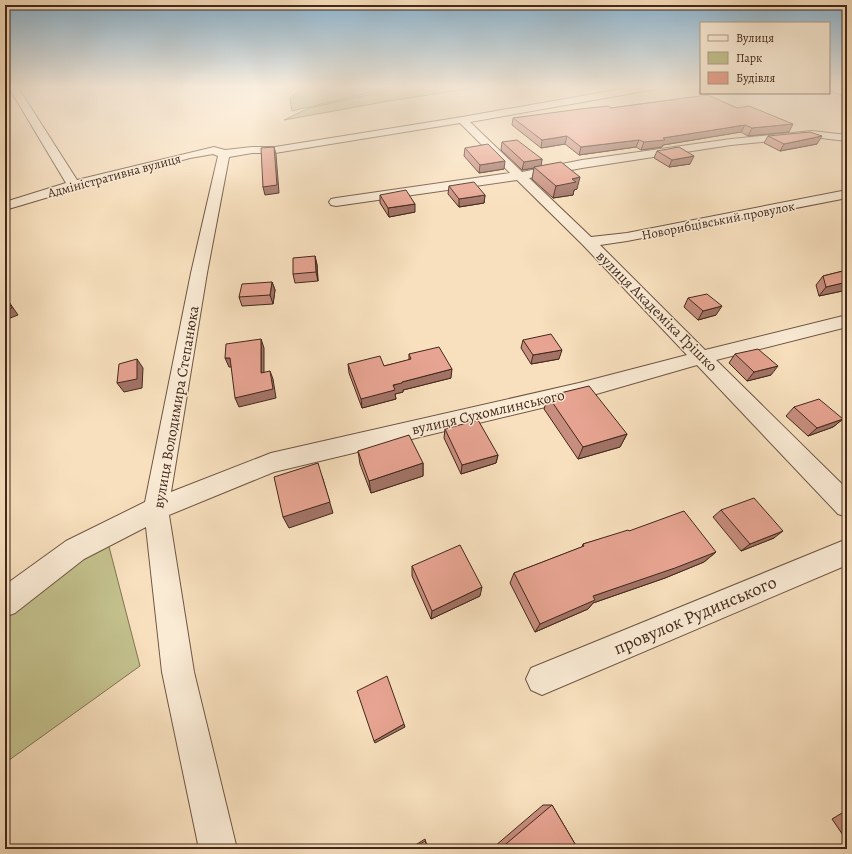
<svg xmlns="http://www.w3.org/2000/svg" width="852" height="854" font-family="Alegreya,serif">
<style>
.green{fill:#c3c18d;stroke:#827454}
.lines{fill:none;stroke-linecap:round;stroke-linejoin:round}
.minor-casing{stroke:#705644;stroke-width:2}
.minor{fill:#faebd5;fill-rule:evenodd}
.wall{fill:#c78d7e;stroke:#42281b}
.shaded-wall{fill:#a27366;stroke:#42281b}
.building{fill:#e7a492;stroke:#42281b}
.labels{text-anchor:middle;stroke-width:3;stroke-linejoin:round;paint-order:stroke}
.far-street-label{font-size:13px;fill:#42281b;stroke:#faebd5}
.street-label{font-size:15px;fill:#42281b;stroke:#faebd5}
.near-street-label{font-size:18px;fill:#42281b;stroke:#faebd5}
</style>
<rect width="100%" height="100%" fill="#f8e0be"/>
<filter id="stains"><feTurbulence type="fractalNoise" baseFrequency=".005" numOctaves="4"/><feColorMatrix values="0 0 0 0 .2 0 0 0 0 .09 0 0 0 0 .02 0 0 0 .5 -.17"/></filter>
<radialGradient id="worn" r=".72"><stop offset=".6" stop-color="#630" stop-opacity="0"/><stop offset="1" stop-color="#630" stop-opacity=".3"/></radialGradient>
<path class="green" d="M304 86H397L292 111 290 98Z
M408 86H487L389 101 284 120 309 108Z
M107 539 140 666 5 763V616Z"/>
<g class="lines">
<defs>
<path id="minor" d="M8 86H17L77 180 214 147 225 150 252 147H275L462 117 639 86H660L656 89 470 122 522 172 582 160 731 139 812 131 847 135V141L812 137 731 145 582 168 529 178 591 237 627 233 847 190V198L627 241 600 245 705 350 847 315V327L716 360 847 489V517L838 514 697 365 579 399 274 472 169 515 194 672 237 849H199L162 672 146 527 84 559 15 613 5 617V585L66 541 145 502 191 273 218 156 213 154 190 158 79 188 5 210V202L66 183ZM460 123 510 173 336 198 331 199 329 202 331 205 336 206 517 180 583 245 687 355 579 383 271 453 171 492 207 273 229 157 252 153H275Z
M829 86H835L847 91V97L829 90Z
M847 539V565L542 695 531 690 526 679 531 668Z"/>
</defs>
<use href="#minor" class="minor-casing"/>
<use href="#minor" class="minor"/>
</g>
<path class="wall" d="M708 95 789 132 748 136 741 132 663 145 662 147 641 150 636 147 579 155 565 144 541 148 512 125 513 118 611 108Z
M768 136 817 144 780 151 764 143Z
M502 142 542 159 541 166 577 189 574 190 573 195 553 198 532 179 534 168 522 170 501 150Z
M465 148 504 169 479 173 464 156Z
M657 151 690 164 669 167 654 158Z
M449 186 485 195 484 203 459 207 448 194Z
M380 195 415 212 389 217 380 203Z
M315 256 317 265 318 281 295 283 293 274Z
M847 270V290L819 296 816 285 823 276Z
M272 282 275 290 273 304 242 306 239 297Z
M688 298 716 315 698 320 684 307Z
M523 340 559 359 531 364 521 348Z
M409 354 451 378 403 390V392L395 394 396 399 362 408 349 373 348 364 384 366 409 360Z
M735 354 771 375 747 381 729 363Z
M548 396 627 434 620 447 578 459 544 409Z
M794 407 843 419 833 427 808 436 786 416Z
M445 429 498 455 496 463 461 474 444 438Z
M358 451 423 463V476L371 493 360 464Z
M721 510 774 538 741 551 713 517Z
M629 531 716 552 704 562 665 578 593 603 588 609 535 632 510 583 514 573 582 547 583 544Z
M412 566 480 596 431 619 412 576Z
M543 805H552L578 849H496L495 846Z
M847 810V841L832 819Z
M425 839 428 849H409Z"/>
<path class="shaded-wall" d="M793 124 789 132 748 136 752 128Z
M745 125 741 132 663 145 662 147 641 150 644 142 663 138Z
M567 136 565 144 541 148 542 140Z
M822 136 817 144 780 151 784 144Z
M639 140 636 147 579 155 581 147Z
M274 147 276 154 279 193 265 195 263 187Z
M694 156 690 164 669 167 672 160Z
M542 159 541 167H534V168L522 170 524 162Z
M505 161 504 169 479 173 480 165Z
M580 177 577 189 574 190 573 195 553 198 556 186 572 179Z
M485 195 484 203 459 207V199Z
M415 204V212L389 217 388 208Z
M315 256 317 265 318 281 316 272Z
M272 282 275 290 273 304 270 295Z
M847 282V290L819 296 826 287Z
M5 296 18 315 5 320Z
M722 306 716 315 698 320 703 311Z
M261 339 264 348V381L261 373Z
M562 350 559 359 531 364 533 355Z
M225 358H230L234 367H229Z
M137 359 143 368 142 388 124 392 117 383Z
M778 366 771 375 747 381 754 372Z
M452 369 451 378 403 390V392L395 394 396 399 362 408 361 399 402 382Z
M270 371 273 379 276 398 239 407 235 398Z
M843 419 833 427 808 436 817 428Z
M627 434 620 447 578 459 583 447Z
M498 455 496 463 461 474 462 465Z
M423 463V476L371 493 369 481Z
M322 476 333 513 289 528 283 517Z
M783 531 774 538 741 551 750 544Z
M716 552 704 562 665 578 593 603 588 609 535 632 540 624 593 596Z
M482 587 480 596 431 619 432 611Z
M404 724 405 727 375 743 374 741Z"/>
<path class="building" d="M708 95 737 108 749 106 793 124 752 128 745 125 663 138 665 140 644 142 639 140 581 147 567 136 542 140 513 118 580 109 608 106 611 108Z
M810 132 822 136 784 144 768 136Z
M517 140 542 159 524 162 502 142Z
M488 144 505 161 480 165 465 148Z
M274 147 277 185 263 187 261 148Z
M679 147 694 156 672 160 657 151Z
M561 162 580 177 572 179 576 182 556 186 534 167Z
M474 182 485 195 459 199 449 186Z
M406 190 415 204 388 208 380 195Z
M315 256 316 272 293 274V258Z
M847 270V282L826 287 823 276Z
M272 282 270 295 239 297 242 284Z
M707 294 722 306 703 311 688 298Z
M5 298 12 308 5 310Z
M551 334 562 350 533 355 523 340Z
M261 339V373L270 371 273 389 235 398 230 358H225L226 344Z
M439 347 452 369 402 382V383L393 385 395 390 361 399 348 364 380 356 384 366 411 359 409 354Z
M758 349 778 366 754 372 735 354Z
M137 359V379L117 383 119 364Z
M589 386 627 434 583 447 548 396Z
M819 399 843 419 817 428 794 407Z
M478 420 498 455 462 465 445 429Z
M409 435 423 463 369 481 358 451Z
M318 463 330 502 283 517 274 477Z
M754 498 783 531 750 544 721 510Z
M684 511 716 552 675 568 593 596 595 600 540 624 514 573 584 546 583 544 628 530 629 531Z
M460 545 482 587 432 611 412 566Z
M387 676 404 724 374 741 357 691Z
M552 805 578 849H500Z
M425 841 428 849H412Z"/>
<linearGradient id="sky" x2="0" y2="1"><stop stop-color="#8bb7d5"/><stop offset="0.42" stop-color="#fcf1e2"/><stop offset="1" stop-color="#fcf1e2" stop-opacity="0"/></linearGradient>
<rect width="852" height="206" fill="url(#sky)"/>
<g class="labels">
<g class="far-street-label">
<text transform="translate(114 175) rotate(-15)" y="5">Адміністративна вулиця</text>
<text transform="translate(718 220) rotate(-11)" y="5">Новорибцівський провулок</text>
</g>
<g class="street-label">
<text transform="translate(657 311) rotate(45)" y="5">вулиця Академіка Грішко</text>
<text transform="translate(176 407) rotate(-80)" y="5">вулиця Володимира Степанюка</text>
<text transform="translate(488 412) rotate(-13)" y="5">вулиця Сухомлинського</text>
</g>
<g class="near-street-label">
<text transform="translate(695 615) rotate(-23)" y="6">провулок Рудинського</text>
</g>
</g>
<rect width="852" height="854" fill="none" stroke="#f8e0be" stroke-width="20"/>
<rect x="6" y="6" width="840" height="842" fill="none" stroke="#42281b" stroke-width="2"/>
<rect x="10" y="10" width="832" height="834" fill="none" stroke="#42281b"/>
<rect x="700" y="22" width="130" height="72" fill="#faebd5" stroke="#b09d8b"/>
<rect x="708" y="35" width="20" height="6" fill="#faebd5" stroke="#b09d8b"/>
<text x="736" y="42" font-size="12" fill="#42281b">Вулиця</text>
<rect x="708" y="52" width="20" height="12" fill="#c3c18d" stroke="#b09d8b"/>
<text x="736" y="62" font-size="12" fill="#42281b">Парк</text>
<rect x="708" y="72" width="20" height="12" fill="#e7a492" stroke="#b09d8b"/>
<text x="736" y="82" font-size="12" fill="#42281b">Будівля</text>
<rect width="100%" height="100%" filter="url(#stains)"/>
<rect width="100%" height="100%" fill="url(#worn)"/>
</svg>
